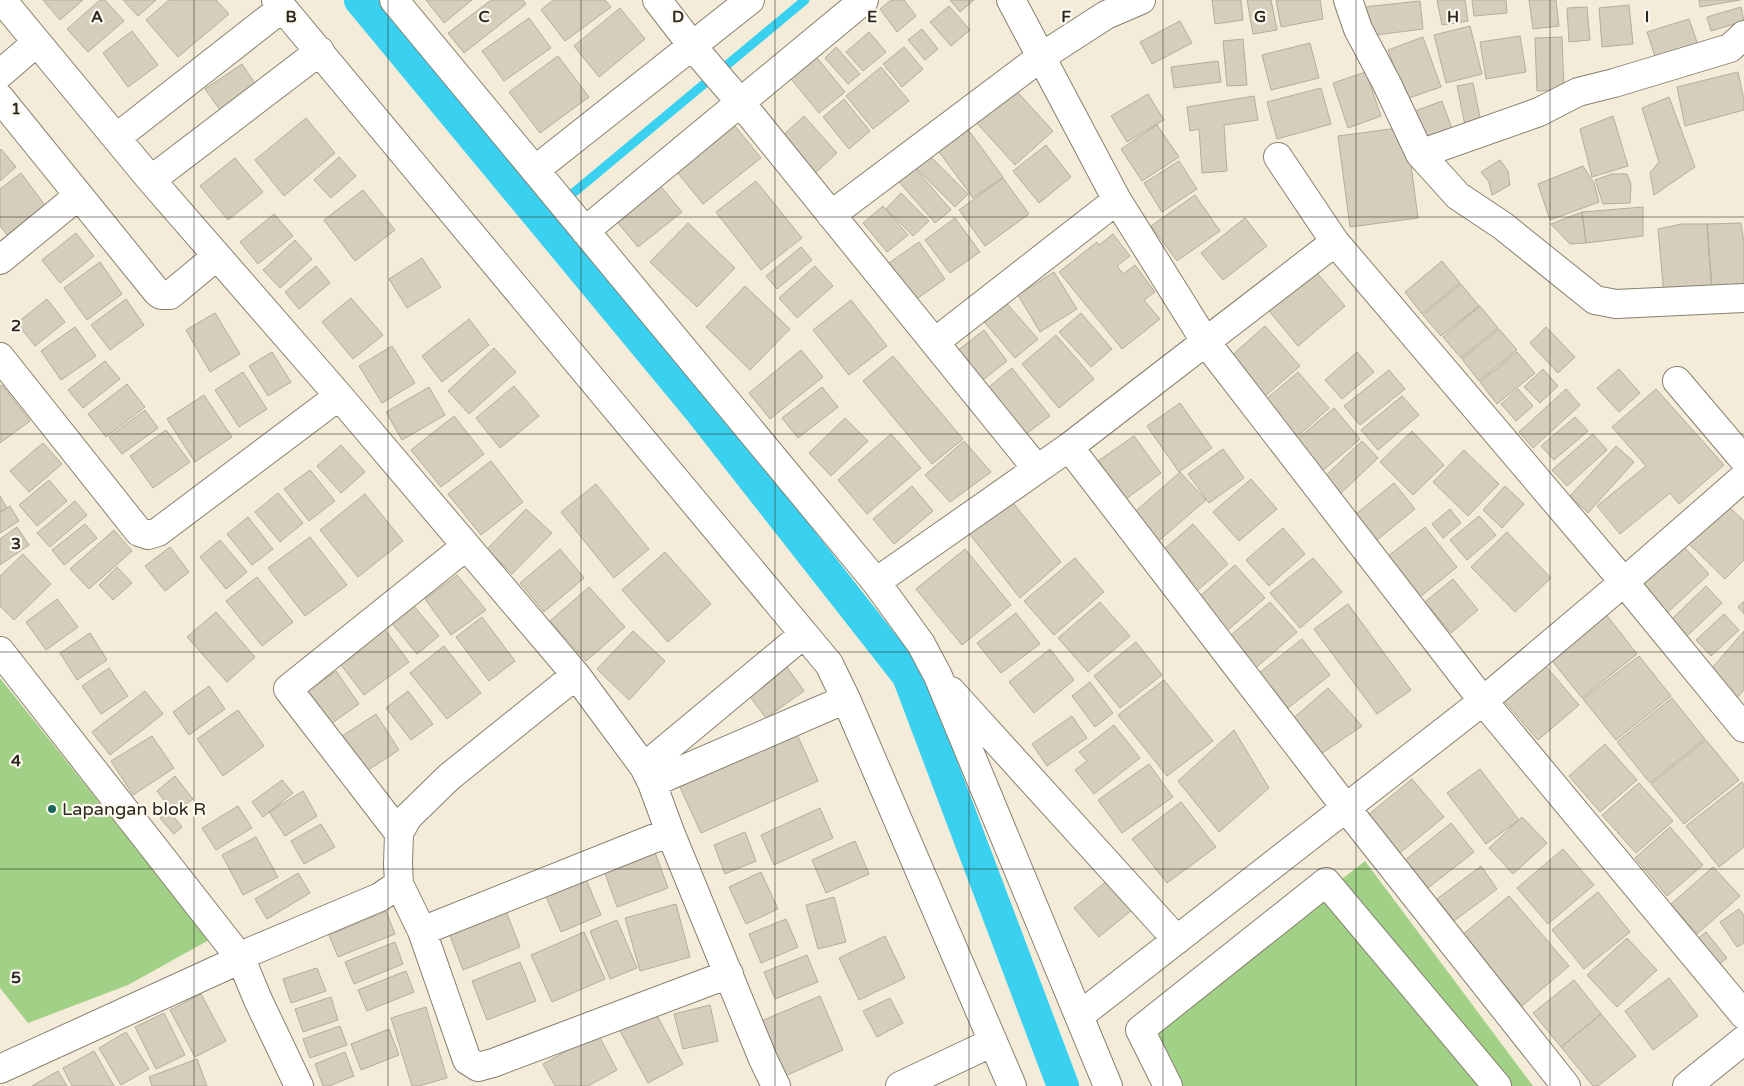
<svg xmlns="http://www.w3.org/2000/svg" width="1744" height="1086" font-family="'Varela Round',sans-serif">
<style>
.green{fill:#a1d186}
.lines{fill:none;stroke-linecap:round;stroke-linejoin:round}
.stream{stroke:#3ad0ef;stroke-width:9}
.canal{stroke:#3ad0ef;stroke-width:32}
.building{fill:#d6cebc;stroke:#b5ad9c}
.minor-casing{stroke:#888170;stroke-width:30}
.minor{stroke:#fff;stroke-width:28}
.grid{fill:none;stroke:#2b2821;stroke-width:1;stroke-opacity:0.55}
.poi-dot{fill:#1b655b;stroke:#fef9ee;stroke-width:2}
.labels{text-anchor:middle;stroke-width:4.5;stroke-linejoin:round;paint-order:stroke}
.poi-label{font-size:18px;fill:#2b2821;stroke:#fef9ee;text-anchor:start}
.grid-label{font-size:16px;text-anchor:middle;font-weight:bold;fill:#2b2821;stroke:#fef9ee;stroke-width:4.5;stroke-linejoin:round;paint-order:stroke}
</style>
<rect width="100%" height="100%" fill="#f4ecd9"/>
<path class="green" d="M0 678 209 940 128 985 28 1023 0 988Z
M1365 861 1533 1086H1157L1134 1041Z"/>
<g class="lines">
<path class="stream" d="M542 219 805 0"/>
<path class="canal" d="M360 0 697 407 908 676 1063 1086"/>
</g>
<path class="building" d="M43 0H83L60 20Z
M100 0H105L124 21 88 52 67 29Z
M123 0H156L138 16Z
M169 0H216L229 14 178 57 146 20Z
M426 0H472L444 23Z
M491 0H523L526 4 464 53 448 33Z
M553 0H605L611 7 565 41 541 10Z
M891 0H904L916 16 897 32 880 9Z
M950 0H974L960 12Z
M1212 0H1241L1243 20 1215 24Z
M1247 0H1271L1277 30 1253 34Z
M1276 0H1320L1323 19 1281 27Z
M1437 0H1465L1468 21 1442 25Z
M1472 0H1506L1507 13 1474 16Z
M1529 0H1556L1559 26 1533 29Z
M1699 0H1740L1700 7Z
M1420 1 1423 29 1368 36 1364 7Z
M1629 5 1633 44 1602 47 1599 8Z
M949 6 970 30 951 46 930 22Z
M1587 7 1590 40 1569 42 1567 8Z
M1741 7 1744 21 1711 31 1707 17Z
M620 8 645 39 599 77 574 46Z
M529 18 551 48 504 81 482 51Z
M1689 19 1699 48 1657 62 1647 32Z
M1180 21 1192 43 1152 64 1140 42Z
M1470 26 1482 74 1446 83 1434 35Z
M922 29 938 49 925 60 908 40Z
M132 31 158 65 128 87 103 53Z
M869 32 886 52 863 71 846 52Z
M1520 36 1526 72 1486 79 1480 42Z
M1423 37 1441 87 1406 99 1388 50Z
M1562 37 1564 90 1537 91 1535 38Z
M1243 39 1247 85 1227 86 1223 41Z
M1310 43 1319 78 1271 90 1262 55Z
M836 47 860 74 848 84 825 58Z
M904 47 923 69 902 87 883 64Z
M809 48 845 92 819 113 783 69Z
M558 56 589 97 540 133 509 92Z
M1218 61 1221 82 1174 88 1171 67Z
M242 64 256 85 220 110 205 89Z
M881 67 909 101 873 129 846 96Z
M1366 72 1381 116 1348 128 1333 83Z
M1738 72 1744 100V110L1685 126 1677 87Z
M1473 83 1482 127 1466 130 1457 86Z
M1012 86 1053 131 1015 165 974 120Z
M1321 88 1331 124 1277 139 1267 102Z
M1148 94 1164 120 1127 142 1111 116Z
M1254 96 1258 120 1224 125 1227 171 1202 173 1199 129 1190 131 1187 107Z
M1669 97 1695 167 1654 195 1650 173 1659 162 1642 108Z
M844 99 870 131 849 149 823 117Z
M1442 101 1452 129 1425 138 1415 111Z
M804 116 837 153 814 174 781 137Z
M1613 116 1628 166 1592 177 1580 129Z
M306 118 335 153 284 196 255 160Z
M731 121 761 158 703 204 673 167Z
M964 124 1003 177 973 198 934 145Z
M1157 125 1179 157 1142 181 1121 149Z
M1406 127 1418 218 1350 227 1338 136Z
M1046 145 1071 177 1039 203 1013 171Z
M922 148 968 194 955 207 909 161Z
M1 149 16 167 0 181V150Z
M339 157 356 176 331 198 314 180Z
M235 158 263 192 228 220 200 186Z
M908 160 951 210 935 223 892 174Z
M1500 160 1508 171 1510 185 1492 195 1489 182 1481 172Z
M1179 161 1197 189 1162 212 1144 183Z
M1583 166 1594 183 1599 202 1550 220 1538 184Z
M21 173 47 208 9 237 0 226V189Z
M1612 174H1627L1631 184 1630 203 1603 204 1595 180Z
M1003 178 1029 214 985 246 959 210Z
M756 181 802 238 761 270 716 212Z
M658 183 682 212 638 247 614 218Z
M363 190 395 230 355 261 324 220Z
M901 193 929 221 913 236 886 209Z
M1195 195 1220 231 1177 261 1151 226Z
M883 206 908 235 887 252 863 223Z
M1643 207V236L1586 243 1582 212Z
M1582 212 1586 243 1570 244 1551 224Z
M274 214 293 236 258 264 240 242Z
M955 218 980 252 950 273 925 240Z
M1245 218 1267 246 1223 280 1201 253Z
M688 223 735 268 697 307 650 262Z
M1741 223 1744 243V289L1712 291 1707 224Z
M1682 224H1707L1712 291 1664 296 1658 229Z
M76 233 94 256 60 283 42 260Z
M1113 234 1130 256 1117 266 1123 274 1135 265 1155 292 1144 300 1160 319 1122 349 1059 272 1097 242 1099 245Z
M295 240 312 259 280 288 263 270Z
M919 242 945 279 915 300 889 263Z
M801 247 812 260 777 289 766 276Z
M422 258 441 287 407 308 389 279Z
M1442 261 1460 283 1422 314 1405 292Z
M100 262 122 294 87 320 64 288Z
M316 266 330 283 299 309 285 292Z
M815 266 833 286 797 318 779 298Z
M1312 267 1345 306 1298 346 1265 306Z
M1054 272 1077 309 1040 332 1018 295Z
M1461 284 1479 306 1441 336 1423 315Z
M745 286 790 329 750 370 706 327Z
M351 298 383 335 353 359 322 322Z
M47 299 65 322 35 346 17 323Z
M126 299 144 325 110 350 91 325Z
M1003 299 1038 339 1015 358 981 318Z
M851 300 887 346 849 375 813 330Z
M1480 306 1498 328 1461 358 1443 337Z
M215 313 240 354 210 372 186 330Z
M1081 313 1112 349 1091 367 1059 332Z
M469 319 489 345 442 382 422 356Z
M1265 326 1300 366 1264 397 1229 358Z
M75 327 96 356 61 380 41 351Z
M1546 327 1575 357 1558 373 1530 343Z
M1499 329 1517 350 1479 381 1462 359Z
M984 330 1007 361 979 383 956 352Z
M1056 335 1094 379 1059 408 1022 364Z
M392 346 415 383 382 403 359 366Z
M494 348 516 372 469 414 448 391Z
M801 350 823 377 770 419 749 393Z
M272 352 291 382 268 396 249 366Z
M1357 352 1374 372 1342 399 1325 380Z
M1517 352 1535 373 1497 404 1480 382Z
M893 356 963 439 932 464 863 381Z
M105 361 120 379 83 408 68 390Z
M1012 368 1050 416 1026 434 989 387Z
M1543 369 1558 386 1540 403 1524 387Z
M1619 369 1640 393 1619 412 1597 388Z
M1389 370 1405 389 1360 425 1344 406Z
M243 372 267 409 239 427 215 390Z
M1298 372 1329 408 1296 438 1264 401Z
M127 384 145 407 106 437 88 414Z
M2 385 30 421 0 443V386Z
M514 386 539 416 500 448 476 418Z
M429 387 445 415 402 440 386 412Z
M822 387 838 407 798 438 782 418Z
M1518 389 1533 406 1516 421 1501 404Z
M1566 389 1580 405 1533 448 1519 432Z
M1656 389 1724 465 1679 504 1670 493 1620 534 1597 506 1646 466 1612 427Z
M204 395 232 437 195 462 167 419Z
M1402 396 1419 415 1378 450 1361 430Z
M1180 403 1212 448 1179 472 1147 426Z
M1334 408 1360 439 1320 473 1294 442Z
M145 410 158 428 122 454 109 437Z
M454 416 484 454 441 487 411 450Z
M1575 417 1588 431 1554 460 1541 446Z
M845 418 868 441 831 476 809 453Z
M166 430 190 462 153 488 130 456Z
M1412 431 1444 465 1413 495 1380 462Z
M891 434 921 468 867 514 838 480Z
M1593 434 1607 450 1567 486 1552 470Z
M1134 436 1161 473 1126 499 1098 461Z
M964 441 991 472 950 502 925 475Z
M1362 441 1378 458 1338 496 1322 479Z
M43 443 62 464 29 492 10 471Z
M341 445 365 472 341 493 317 466Z
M1616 446 1634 462 1588 513 1570 496Z
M1223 449 1244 478 1209 503 1188 474Z
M1464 450 1499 484 1468 516 1433 482Z
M491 461 523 502 481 535 448 494Z
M310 470 335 501 309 521 284 489Z
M1180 472 1206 500 1154 545 1129 517Z
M1251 479 1277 509 1239 541 1213 512Z
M49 480 67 501 37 526 19 505Z
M1394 483 1415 509 1372 544 1351 518Z
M596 484 649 549 614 578 561 512Z
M912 486 933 511 894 544 873 519Z
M1505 486 1524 504 1502 528 1483 510Z
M278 493 303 523 280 542 255 512Z
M365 494 403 541 358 577 320 530Z
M0 496 7 508 0 512Z
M1009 498 1061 562 1020 598 968 532Z
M75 501 87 515 50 547 37 533Z
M1724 502 1744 521V560L1725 579 1686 541Z
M10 506 19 521 0 533V512Z
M526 509 552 533 512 574 487 549Z
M1450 509 1461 523 1443 538 1432 524Z
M1479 516 1496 535 1467 560 1450 540Z
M248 517 273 549 252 565 227 534Z
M85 524 97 538 64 565 52 550Z
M1193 524 1228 564 1191 596 1156 556Z
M17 527 29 545 0 565V539Z
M1425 527 1457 567 1420 597 1387 557Z
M1283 528 1305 554 1269 586 1246 560Z
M114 530 132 551 89 589 70 569Z
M1507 532 1551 578 1515 612 1471 567Z
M310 537 347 585 305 616 268 568Z
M220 540 247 572 226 589 200 557Z
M1683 546 1709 574 1665 615 1639 587Z
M170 547 189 572 165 591 145 566Z
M560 549 584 578 544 612 520 583Z
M965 549 1011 605 962 645 916 589Z
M665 552 711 604 668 642 622 590Z
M23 554 51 584 14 620 0 606V576Z
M1075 558 1104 592 1054 635 1024 601Z
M1313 558 1342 592 1300 628 1270 593Z
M1235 565 1265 598 1221 636 1192 603Z
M117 567 132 583 113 600 99 585Z
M457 575 486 610 451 635 425 599Z
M257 577 293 622 262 646 226 601Z
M1453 579 1478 610 1451 633 1425 602Z
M1706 586 1722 603 1687 636 1671 620Z
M589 587 625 627 586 661 550 621Z
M57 599 78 627 46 650 26 622Z
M1744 601V614L1738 607Z
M1100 602 1130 636 1088 672 1058 638Z
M1270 602 1297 632 1251 672 1224 641Z
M1348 604 1411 690 1377 714 1314 629Z
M413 605 439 636 417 654 391 622Z
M216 612 255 657 227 682 187 637Z
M1016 613 1040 644 1001 673 977 643Z
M1605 613 1637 654 1582 698 1549 657Z
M1724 614 1739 630 1711 656 1696 640Z
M482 617 515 661 489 681 456 637Z
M383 627 409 662 364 695 338 661Z
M633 631 665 661 629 700 597 669Z
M1744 631V690L1736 699 1707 674Z
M90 633 107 660 77 680 60 653Z
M1302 639 1330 675 1288 708 1259 673Z
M1136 642 1162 675 1120 708 1094 676Z
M444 646 481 693 447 719 410 673Z
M1050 649 1074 680 1034 713 1009 682Z
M1639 656 1671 696 1616 740 1583 699Z
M1544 664 1579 705 1538 740 1503 700Z
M787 667 804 691 766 718 748 694Z
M109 668 128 696 101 714 82 686Z
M336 671 359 704 328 726 305 693Z
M1164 680 1213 741 1167 776 1118 715Z
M1090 682 1113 713 1095 727 1072 696Z
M209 686 225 709 189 735 173 712Z
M1328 688 1362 726 1315 758 1289 722Z
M145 691 163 714 110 755 92 732Z
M408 691 433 724 411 740 386 708Z
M1672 698 1705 739 1650 783 1617 742Z
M238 710 264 746 223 776 197 739Z
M376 714 399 750 365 772 342 736Z
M1072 716 1087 738 1047 766 1032 744Z
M1114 725 1140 758 1094 794 1075 770 1087 761 1079 752Z
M795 730 818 781 701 833 678 783Z
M1234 730 1269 788 1219 832 1178 781Z
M152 736 174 768 133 795 111 761Z
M1706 740 1739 780 1684 824 1651 784Z
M1605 744 1637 780 1600 812 1569 776Z
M1149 764 1173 797 1122 833 1098 800Z
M1480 769 1519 820 1486 844 1447 793Z
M175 776 193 799 174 813 157 791Z
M1412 779 1444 817 1400 853 1368 815Z
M282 780 293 793 263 817 252 802Z
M1742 782 1744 785V847L1719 867 1686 826Z
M1639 783 1673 821 1636 853 1602 815Z
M303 791 317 816 285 836 269 812Z
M1181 802 1216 847 1167 883 1132 839Z
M238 806 252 828 216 850 202 828Z
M820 808 833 838 774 865 761 835Z
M169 811 182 827 174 834 160 818Z
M1522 817 1547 843 1513 874 1489 848Z
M1451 823 1474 852 1428 888 1405 860Z
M321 824 335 847 304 864 291 841Z
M1670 827 1703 865 1667 896 1635 858Z
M745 832 756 861 725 874 714 845Z
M256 837 278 877 243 895 222 855Z
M855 841 869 874 826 893 812 860Z
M652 844 668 888 617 907 601 862Z
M1563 849 1594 885 1548 924 1517 888Z
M1481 866 1497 889 1454 921 1437 899Z
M1713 867 1740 896 1697 934 1671 904Z
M582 870 601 915 561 932 542 887Z
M761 872 778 909 746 924 729 887Z
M298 873 310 893 267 919 255 899Z
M1113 876 1138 905 1099 937 1074 908Z
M1598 892 1630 932 1584 969 1552 930Z
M1509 896 1569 966 1522 1006 1462 935Z
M834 897 846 942 818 949 806 905Z
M676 904 690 957 640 971 625 918Z
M504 906 520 947 463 970 447 928Z
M1739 909 1744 915V943L1737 947 1720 922Z
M386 911 395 934 338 957 329 935Z
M786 919 798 947 761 963 749 934Z
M617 920 637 968 610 979 590 931Z
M584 932 605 979 552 1002 531 955Z
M1706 932 1727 958 1712 970 1691 944Z
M885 936 905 978 859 1000 839 958Z
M1627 938 1657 970 1617 1007 1587 975Z
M395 942 403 964 354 984 345 962Z
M807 955 818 982 775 999 764 972Z
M520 962 536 1001 487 1020 472 981Z
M317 968 326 991 291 1003 283 979Z
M406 971 414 992 367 1011 358 990Z
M1669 978 1698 1016 1653 1050 1625 1011Z
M1574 980 1601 1014 1561 1047 1533 1013Z
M201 994 226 1041 195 1057 170 1010Z
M820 996 843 1050 783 1077 759 1022Z
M331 997 338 1020 303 1032 295 1009Z
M890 998 903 1023 877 1037 863 1011Z
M710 1005 718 1041 683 1049 674 1014Z
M426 1007 447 1078 419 1086H412L391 1018Z
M654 1010 683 1064 648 1083 619 1029Z
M164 1013 185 1055 156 1069 135 1027Z
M1601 1014 1636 1056 1598 1086H1593L1561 1047Z
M340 1026 347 1045 310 1058 303 1039Z
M389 1029 399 1055 361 1070 351 1044Z
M126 1032 149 1069 121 1085 99 1048Z
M598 1034 617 1070 588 1086H555L543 1064Z
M94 1051 114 1086H72L63 1068Z
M345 1052 354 1076 329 1086H323L315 1064Z
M197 1059 207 1086H152L149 1077Z
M58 1071 67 1086H32Z"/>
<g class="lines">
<defs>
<path id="minor" d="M2 0 151 180 339 396 576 675 644 767 652 783 670 832 763 1059 776 1086
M276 0 829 664 846 699 1012 1086
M394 0 876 582 921 644 938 676 1108 1086
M657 0 698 53 740 102 1037 469
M1011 0 1117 200 1205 341 1483 701 1744 1015
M1348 0 1358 29 1387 84 1420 154 1458 196 1503 226 1595 300 1616 304 1744 298
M0 74 36 43
M0 98 157 292 161 295H170L217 256
M116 138 282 8
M1420 154 1539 112 1578 92 1614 83 1730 48 1744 35
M1278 157 1335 242 1624 582 1744 728
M535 170 750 0
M151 180 320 51
M831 215 1041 57 1106 15 1141 0
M585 231 864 0
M0 260 78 196
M935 342 1117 200
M0 357 139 532 148 535 158 532 339 396
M1677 381 1744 460
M1069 447 1346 808 1566 1086
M876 582 1069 447 1335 242
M0 651 241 959 258 1000 299 1086
M951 691 1177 940
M644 767 804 634
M652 783 846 699
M399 833 288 689 465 547
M399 884 422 931 670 832
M422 931 467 1060 478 1067 493 1063 729 974
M1079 1016 1483 701 1624 582 1744 477
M0 1069 241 959 252 951 380 897 399 884 398 864 399 833 408 817 449 777 576 675
M900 1086 993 1042
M1168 1086 1140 1030 1326 882 1497 1086
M1687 1086 1744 1040"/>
</defs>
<use href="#minor" class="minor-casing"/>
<use href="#minor" class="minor"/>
</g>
<path class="grid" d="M194 0V1086M388 0V1086M581 0V1086M775 0V1086M969 0V1086M1163 0V1086M1356 0V1086M1550 0V1086M0 217H1744M0 434H1744M0 652H1744M0 869H1744"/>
<circle class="poi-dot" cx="52" cy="809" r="5"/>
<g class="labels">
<g class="poi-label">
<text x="62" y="815">Lapangan blok R</text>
</g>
</g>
<g class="grid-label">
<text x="97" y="22">A</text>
<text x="291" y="22">B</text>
<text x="484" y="22">C</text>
<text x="678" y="22">D</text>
<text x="872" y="22">E</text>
<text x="1066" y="22">F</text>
<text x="1260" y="22">G</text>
<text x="1453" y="22">H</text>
<text x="1647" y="22">I</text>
<text x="16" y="114">1</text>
<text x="16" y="331">2</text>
<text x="16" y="549">3</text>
<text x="16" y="766">4</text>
<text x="16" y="983">5</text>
</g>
</svg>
